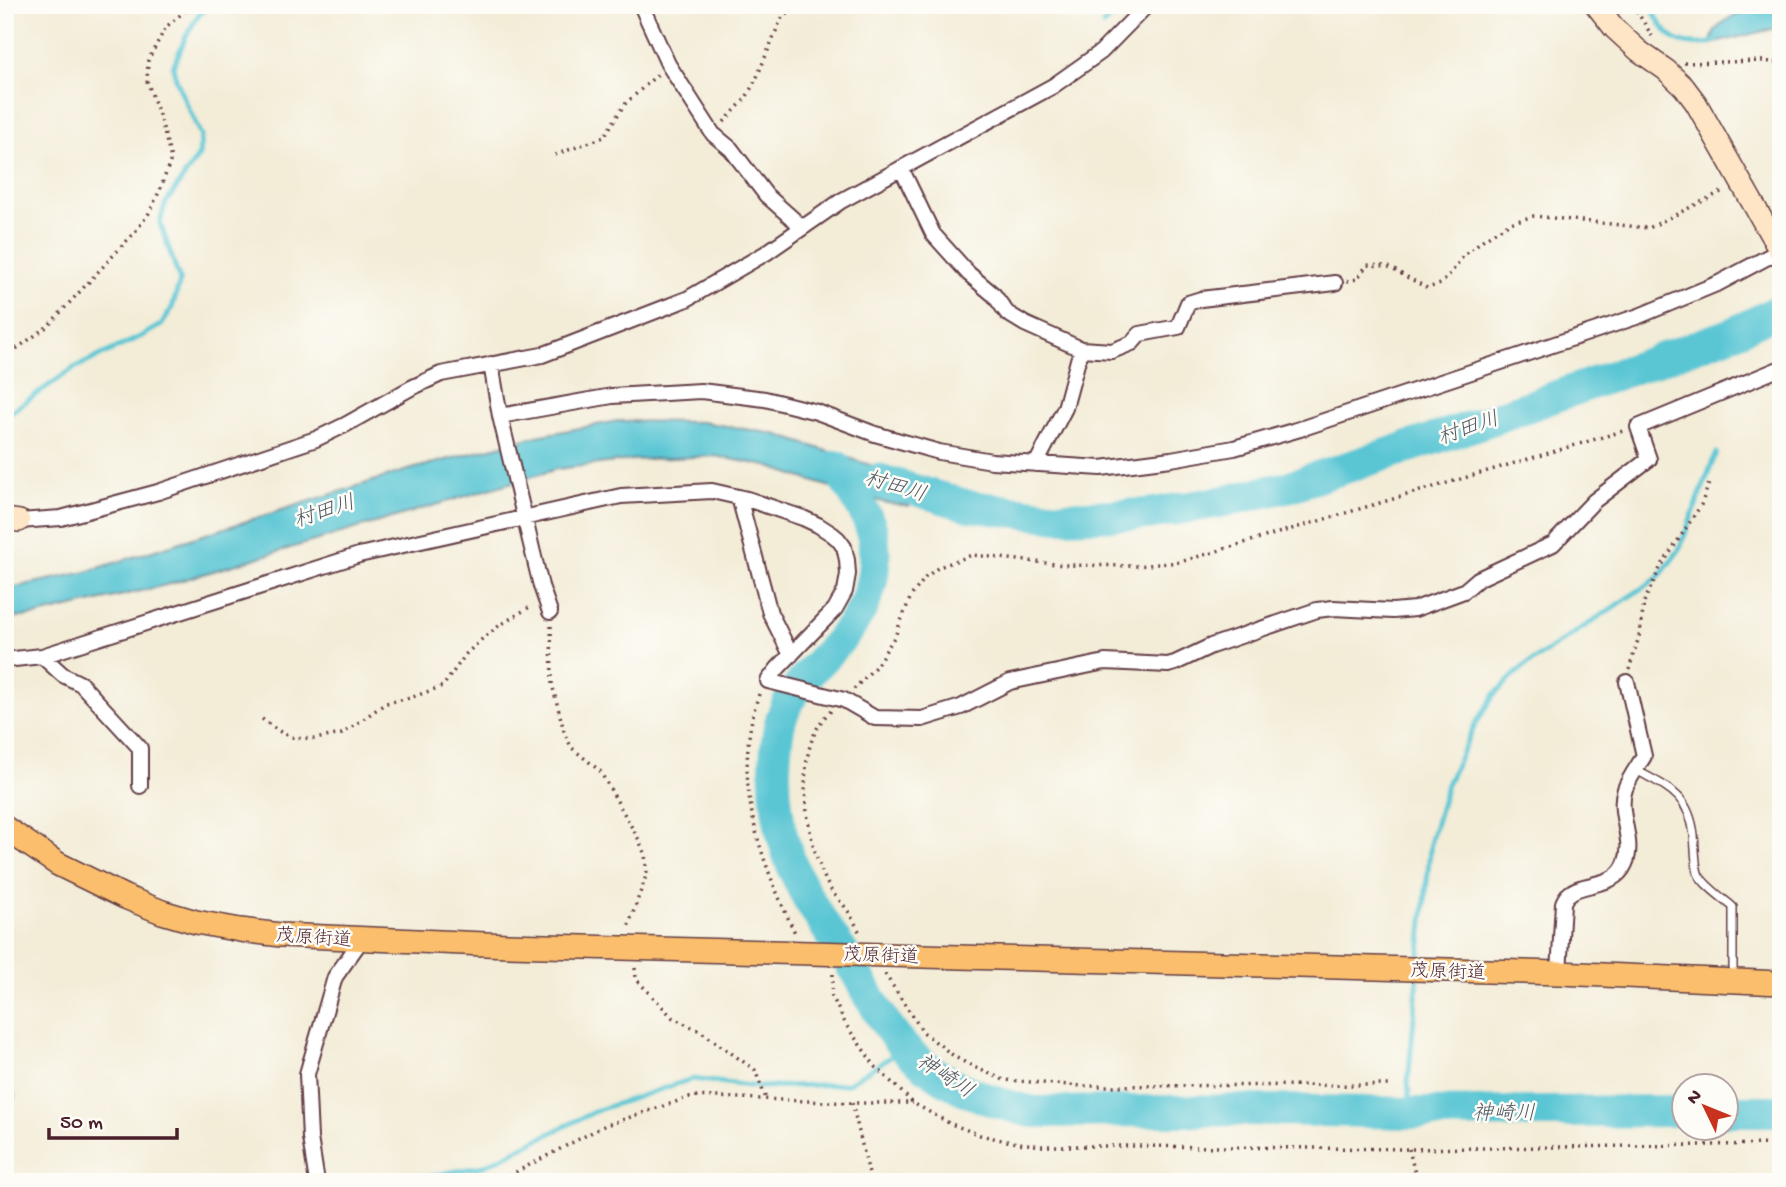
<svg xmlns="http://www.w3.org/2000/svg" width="1786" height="1187" font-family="'Gochi Hand','Klee One',sans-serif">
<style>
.water{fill:#5ac6d4;stroke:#527280;stroke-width:2}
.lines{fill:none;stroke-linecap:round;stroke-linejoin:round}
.stream{stroke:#5ac6d4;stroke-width:5}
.river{stroke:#5ac6d4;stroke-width:32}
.lane-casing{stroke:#633e45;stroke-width:10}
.street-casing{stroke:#633e45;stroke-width:18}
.secondary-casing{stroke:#633e45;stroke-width:24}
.primary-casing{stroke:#633e45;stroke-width:26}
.path{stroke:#633e45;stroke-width:3.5;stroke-dasharray:2 5;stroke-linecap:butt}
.lane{stroke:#fff;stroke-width:7}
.street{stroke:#fff;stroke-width:14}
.secondary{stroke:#fde5c5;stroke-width:21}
.primary{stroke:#fabe6d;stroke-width:23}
.labels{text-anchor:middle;stroke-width:5;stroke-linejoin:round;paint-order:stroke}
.street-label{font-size:19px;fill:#4a1f2b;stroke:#fdfcf7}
.water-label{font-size:21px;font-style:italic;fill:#505966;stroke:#fdfcf7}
</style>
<rect width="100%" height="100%" fill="#fdfcf7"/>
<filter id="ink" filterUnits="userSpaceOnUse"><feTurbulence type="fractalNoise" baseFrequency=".0143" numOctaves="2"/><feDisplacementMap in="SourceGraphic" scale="14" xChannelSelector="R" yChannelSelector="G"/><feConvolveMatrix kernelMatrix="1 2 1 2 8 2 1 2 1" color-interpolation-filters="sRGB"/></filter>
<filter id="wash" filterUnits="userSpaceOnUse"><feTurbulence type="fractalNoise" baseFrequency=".00686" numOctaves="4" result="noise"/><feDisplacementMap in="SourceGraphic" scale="28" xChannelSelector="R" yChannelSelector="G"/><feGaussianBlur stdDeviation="1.57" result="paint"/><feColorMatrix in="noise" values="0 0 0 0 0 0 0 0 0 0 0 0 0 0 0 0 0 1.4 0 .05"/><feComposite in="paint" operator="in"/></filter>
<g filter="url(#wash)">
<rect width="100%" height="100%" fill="#f3ecd7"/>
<path class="water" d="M1781 5V27L1711 44C1714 13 1757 9 1781 5Z
M618 421 702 422 775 434 923 482 909 506 886 503 821 484 767 466 715 456 631 460 557 469 166 585 38 615 5 619V589L86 572 408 470 537 436Z"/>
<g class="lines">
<path class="stream" d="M1649 5C1662 25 1667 43 1693 44 1701 45 1708 44 1716 41
M1103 25 1122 5
M5 416 74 368 142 336 161 325 172 308 180 281 160 223 165 204 199 155 201 136 177 82 173 67 186 36 199 14 213 5
M1419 963 1431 840 1447 784 1475 725 1495 694 1522 668 1659 577 1679 550 1716 453
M5 1074 14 1097 5 1105
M1411 1113 1408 1082 1418 976
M399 1182 484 1166 598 1110 692 1079 758 1087 847 1084 905 1048"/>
<path class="river" d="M836 466C848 485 862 504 870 525 874 537 875 549 874 562 873 601 851 630 824 657 805 677 785 699 779 727 769 782 777 842 804 891 820 921 840 947 858 976 876 1007 890 1038 919 1061 952 1089 992 1103 1033 1112L1276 1110 1411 1113 1684 1111
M878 479 969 506 1059 517 1148 514 1220 502 1287 487 1482 423 1735 332 1781 309
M1726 1111H1781"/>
</g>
</g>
<g filter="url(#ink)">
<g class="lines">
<defs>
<path id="lane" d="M1636 770C1668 788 1689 794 1694 835 1695 845 1695 863 1698 873 1702 884 1724 899 1733 907V978"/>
<path id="street" d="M641 5 668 64 713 134 731 149 766 195 802 227
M901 168 933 234 969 274 994 295 1007 313 1025 324 1081 349 1112 351 1132 343 1140 334 1178 327 1188 303 1201 299 1335 283
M491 364 500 416 541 586 550 612
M500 416 612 396 701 391 765 399 817 412 875 434 939 452 992 461 1101 468 1171 459 1234 448 1300 429 1639 316 1719 283 1781 250
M1036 464 1065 408 1081 349
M739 497 770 613 791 655
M19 521 61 518 158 492 316 439 345 425 411 388 441 374 542 355 687 299 766 253 841 201 1053 86 1101 52 1147 5
M42 656 63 675 81 684 140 748V786
M5 660 42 656 359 555 621 496 712 491 747 499 803 518 818 525 832 534 838 539 844 547 847 560 848 574 845 591 835 609 778 668 768 681 844 700 875 718 922 719 961 707 1010 682 1105 662 1168 665 1175 663 1211 646 1317 610 1333 608 1393 611 1415 609 1464 591 1478 579 1553 544 1594 501 1649 459 1638 427 1781 368
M1559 973 1563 903C1564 900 1567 895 1569 894 1583 881 1614 889 1625 864 1636 840 1616 814 1625 789 1629 778 1638 766 1644 756L1627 682
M317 1182 310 1138 307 1074 335 977 362 939"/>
<path id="secondary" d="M1596 5 1615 29 1639 51 1666 70 1684 87 1696 103 1781 253
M5 519 19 521"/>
<path id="primary" d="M5 828 58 864 125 897 162 912 196 922 240 930 281 935 508 945 1559 973 1781 983"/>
</defs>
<use href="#lane" class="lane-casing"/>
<use href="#street" class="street-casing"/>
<use href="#secondary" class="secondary-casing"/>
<use href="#primary" class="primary-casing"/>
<path class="path" d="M1633 5 1652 36
M1684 63 1762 61 1781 63
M724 122 746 98 757 77 781 19 798 5
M555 155 604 137 624 105 659 73
M1347 281 1357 279 1367 265 1387 266 1427 288 1441 284 1451 273 1464 255 1484 239 1510 223 1534 216 1649 228 1725 190
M5 357 48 326 135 232 149 213 160 190 171 159 161 120 147 81 148 60 166 27 192 5
M551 626 552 684 565 735 572 748 600 771 639 840 645 855 647 873 627 930
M1629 670 1640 633 1644 602 1660 568 1701 505 1710 481
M854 689 876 666 895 636 911 596 926 577 939 567 972 555 1064 565 1137 566 1180 562 1623 431
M759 694C730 780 759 857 796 935
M831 711C789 746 806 843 828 885 833 895 842 902 848 911 853 919 857 927 861 935
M262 719 277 730 290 737 314 739 342 734 386 703 410 698 443 686 466 654 481 640 500 625 533 605
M635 968 636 979 673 1018 700 1031 755 1070 766 1099
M833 974 832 996 846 1025 875 1066 913 1103 951 1124 980 1135 1011 1142 1042 1146H1130L1409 1149 1781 1144
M885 974 923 1032 955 1057 972 1066 1004 1080 1082 1086 1391 1085
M852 1103 871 1182
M1409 1149 1417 1182
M497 1182 604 1126 693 1096 852 1103H913"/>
<use href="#lane" class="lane"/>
<use href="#street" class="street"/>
<use href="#secondary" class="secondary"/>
<use href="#primary" class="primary"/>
</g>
</g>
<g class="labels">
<g class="street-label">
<text transform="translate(314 936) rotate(4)" y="7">茂原街道</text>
<text transform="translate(881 954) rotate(2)" y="7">茂原街道</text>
<text transform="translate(1448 970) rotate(2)" y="7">茂原街道</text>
</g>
<g class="water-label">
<text transform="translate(1468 427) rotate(-19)" y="7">村田川</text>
<text transform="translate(896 485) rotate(17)" y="7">村田川</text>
<text transform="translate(324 510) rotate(-18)" y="7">村田川</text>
<text transform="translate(946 1075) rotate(33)" y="7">神崎川</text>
<text x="1504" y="1119">神崎川</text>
</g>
</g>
<rect width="1786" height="1187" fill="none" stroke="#fdfcf7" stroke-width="28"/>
<g transform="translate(1705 1107) rotate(313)"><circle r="33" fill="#fdfcf7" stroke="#b5a4a5" stroke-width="2"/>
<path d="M0-5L12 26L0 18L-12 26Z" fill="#c8321e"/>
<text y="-10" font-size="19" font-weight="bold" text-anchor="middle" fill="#4a1f2b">N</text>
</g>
<path d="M49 1128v10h128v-10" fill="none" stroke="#4a1f2b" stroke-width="3.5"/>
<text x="60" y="1128" font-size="21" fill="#4a1f2b" stroke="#fdfcf7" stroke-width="5" paint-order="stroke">50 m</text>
</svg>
